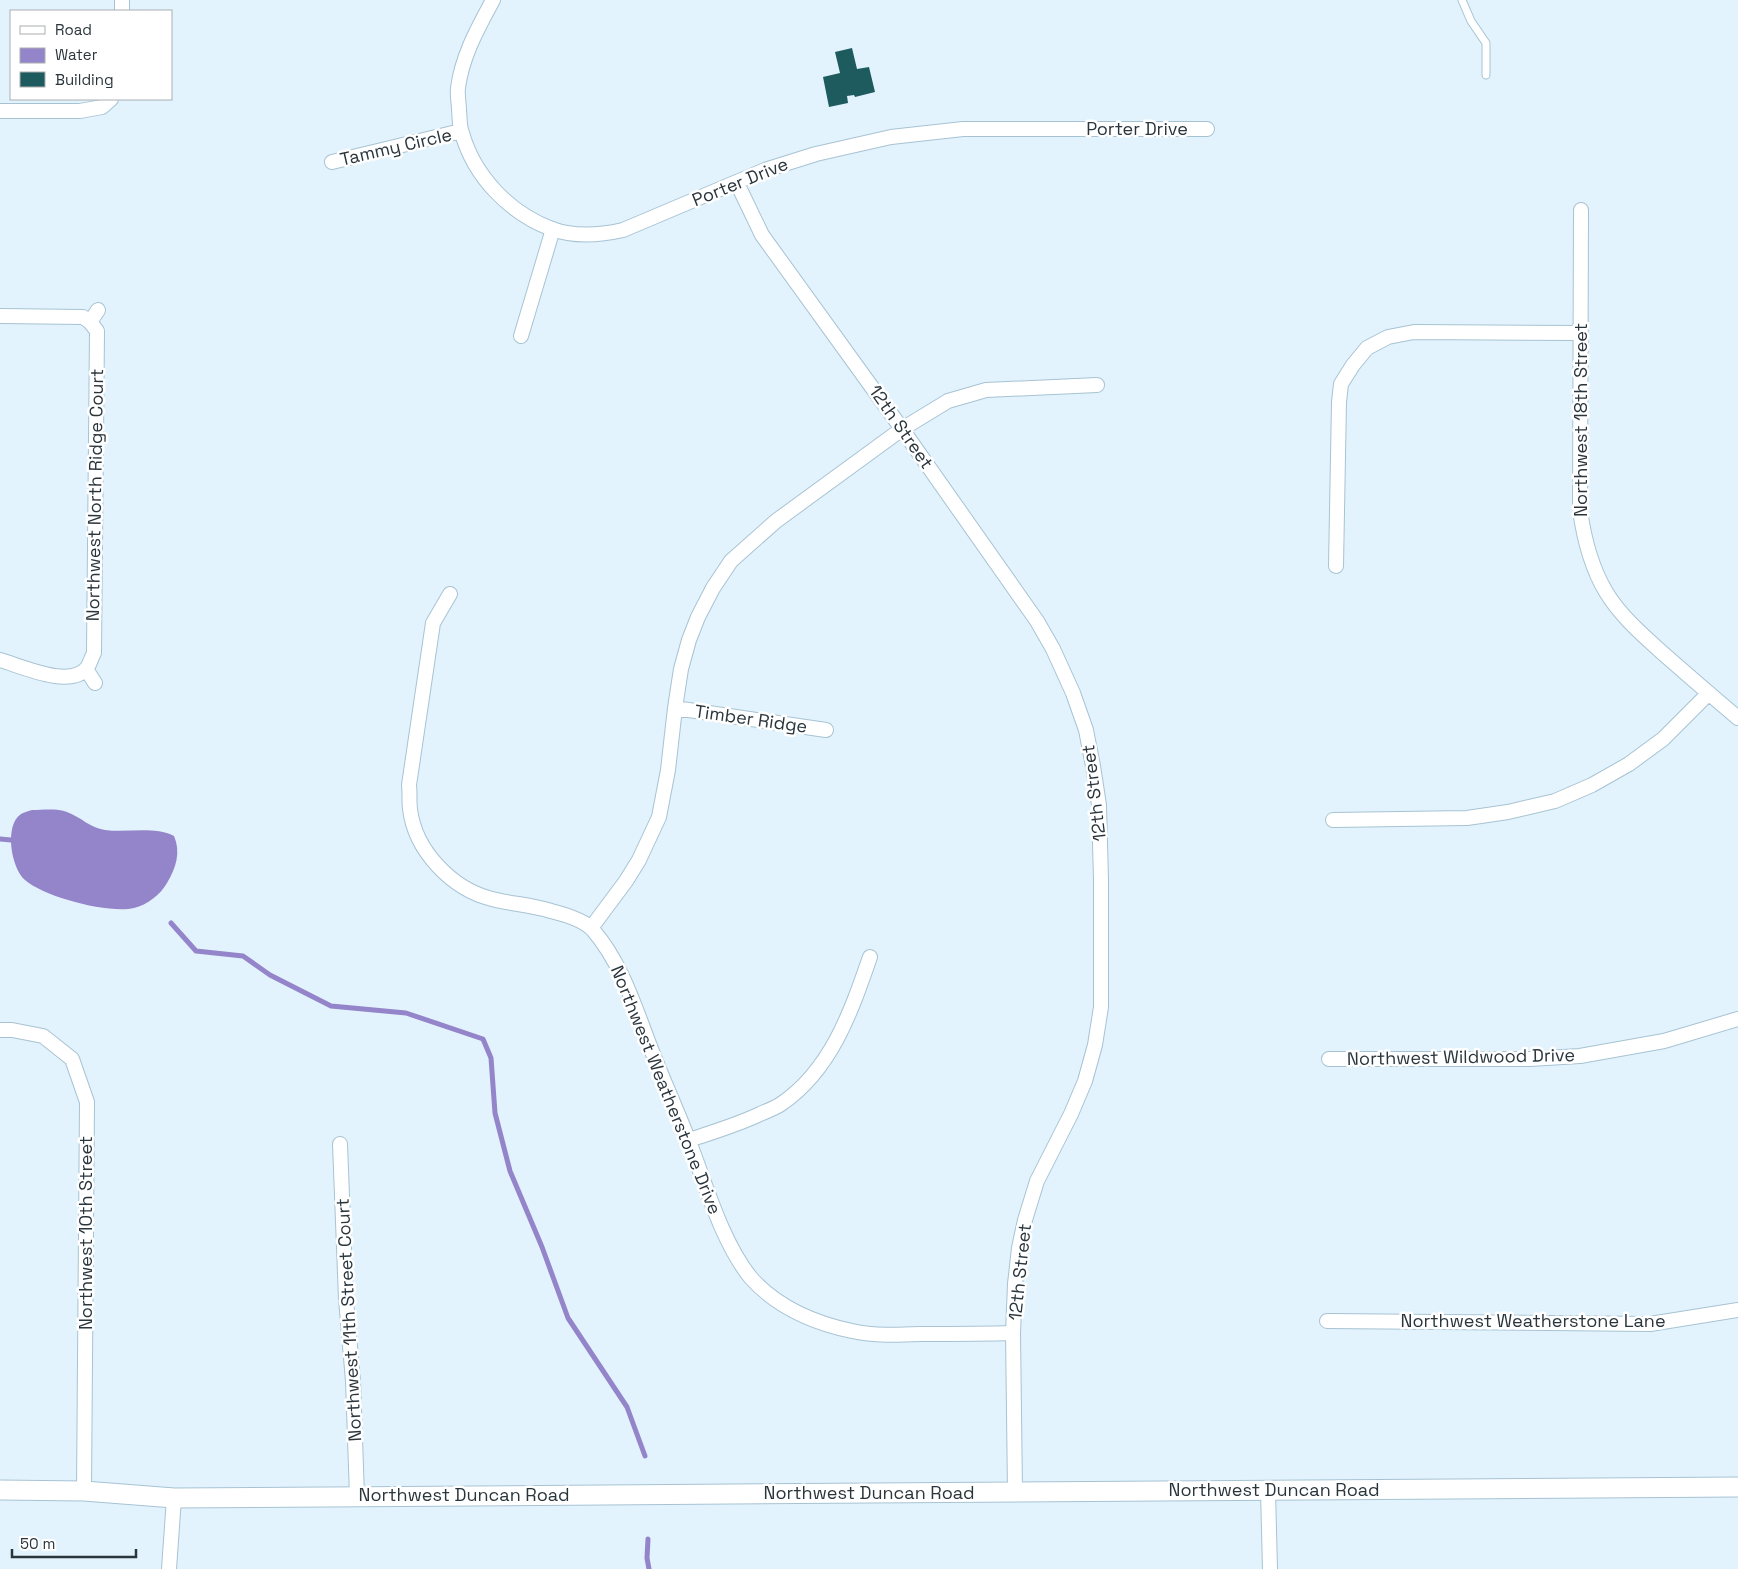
<svg xmlns="http://www.w3.org/2000/svg" width="1738" height="1569" font-family="'Space Grotesk',sans-serif">
<style>
.water{fill:#9484c9}
.lines{fill:none;stroke-linecap:round;stroke-linejoin:round}
.stream{stroke:#9484c9;stroke-width:5}
.building{fill:#1e5b5f}
.lane-casing{stroke:#a7c3d3;stroke-width:9}
.street-casing{stroke:#a7c3d3;stroke-width:16}
.secondary-casing{stroke:#a7c3d3;stroke-width:21}
.lane{stroke:#fff;stroke-width:7}
.street{stroke:#fff;stroke-width:14}
.secondary{stroke:#fff;stroke-width:19}
.labels{text-anchor:middle;stroke-width:5;stroke-linejoin:round;paint-order:stroke}
.street-label{font-size:18px;fill:#2a353c;stroke:#fff}
</style>
<rect width="100%" height="100%" fill="#e2f3fd"/>
<path class="water" d="M32 810C43 810 57 808 67 812 81 817 90 828 105 830 127 833 154 826 174 836 181 852 176 868 167 883 161 894 147 905 134 908 109 914 44 897 25 880 11 868 4 825 21 814 24 812 29 811 32 810Z"/>
<g class="lines">
<path class="stream" d="M0 839 11 840
M171 923 196 951 243 956 270 975 331 1006 406 1013 483 1039 491 1058 495 1113 510 1171 542 1247 568 1318 627 1407 645 1456
M648 1539 647 1558 649 1569"/>
</g>
<path class="building" d="M852 48 857 69 869 67 875 92 855 97 854 95 847 96 848 103 829 107 823 77 840 73 835 52Z"/>
<g class="lines">
<defs>
<path id="lane" d="M1462 0 1471 21 1486 43V75"/>
<path id="street" d="M122 0V11
M493 0C478 28 462 56 458 88 457 95 459 103 459 110 460 118 459 126 462 133 474 176 509 213 552 229 574 237 601 235 623 230L765 170 816 154 891 137 963 129H1207
M0 111H80L102 107 111 99
M332 162 461 131
M737 183 762 235 902 429 1037 621 1053 649 1073 693 1086 730 1093 766 1099 805 1101 880V1007L1095 1045 1085 1081 1071 1114 1037 1181 1025 1220 1019 1248 1015 1284 1013 1333 1015 1492
M1581 210 1580 510C1584 539 1591 567 1606 592 1621 617 1645 637 1666 656 1690 677 1714 698 1738 718
M0 316 83 317 90 322 97 331 94 653C91 658 90 664 87 668 70 689 21 666 0 660
M90 322 98 310
M521 336 553 229
M1336 566 1339 402 1341 384 1353 365 1367 348 1388 337 1414 332 1580 333
M450 594 433 623 409 785C410 793 409 801 410 809 415 851 452 889 492 899 512 904 532 905 551 911 563 914 584 920 593 930 623 965 636 1011 653 1054 666 1087 681 1119 693 1152 708 1192 724 1245 751 1278 777 1307 814 1323 852 1331 874 1336 898 1335 921 1334 952 1334 982 1334 1013 1333
M86 669 95 683
M675 708 826 730
M1333 820 1467 818 1508 812 1555 801 1592 785 1629 764 1663 739 1709 693
M591 928 626 881 639 860 659 817 668 770 675 708 681 669 689 640 698 617 713 588 731 561 776 521 902 429 948 401 986 390 1097 385
M0 1030H12L43 1036 72 1059 87 1102 84 1491
M1329 1059H1530L1580 1056 1664 1041 1738 1019
M689 1140C713 1132 737 1125 760 1114 767 1111 775 1108 781 1104 831 1070 851 1012 870 957
M340 1144 346 1299 353 1381 357 1496
M1327 1321 1650 1324 1738 1310
M1268 1491 1270 1569
M169 1569 174 1498"/>
<path id="secondary" d="M0 1490 84 1491 174 1498 1738 1487"/>
</defs>
<use href="#lane" class="lane-casing"/>
<use href="#street" class="street-casing"/>
<use href="#secondary" class="secondary-casing"/>
<use href="#lane" class="lane"/>
<use href="#street" class="street"/>
<use href="#secondary" class="secondary"/>
</g>
<g class="labels">
<g class="street-label">
<text x="1137" y="135">Porter Drive</text>
<text transform="translate(396 147) rotate(-13)" y="6">Tammy Circle</text>
<text transform="translate(740 182) rotate(-22)" y="6">Porter Drive</text>
<text transform="translate(1581 420) rotate(-90)" y="6">Northwest 18th Street</text>
<text transform="translate(901 427) rotate(55)" y="6">12th Street</text>
<text transform="translate(95 495) rotate(-89)" y="6">Northwest North Ridge Court</text>
<text transform="translate(751 719) rotate(8)" y="6">Timber Ridge</text>
<text transform="translate(1094 793) rotate(-97)" y="6">12th Street</text>
<text transform="translate(1461 1057) rotate(-1)" y="6">Northwest Wildwood Drive</text>
<text transform="translate(666 1090) rotate(68)" y="6">Northwest Weatherstone Drive</text>
<text transform="translate(86 1233) rotate(-90)" y="6">Northwest 10th Street</text>
<text transform="translate(1020 1272) rotate(-84)" y="6">12th Street</text>
<text transform="translate(349 1320) rotate(-93)" y="6">Northwest 11th Street Court</text>
<text x="1533" y="1327">Northwest Weatherstone Lane</text>
<text x="1274" y="1496">Northwest Duncan Road</text>
<text x="869" y="1499">Northwest Duncan Road</text>
<text x="464" y="1501">Northwest Duncan Road</text>
</g>
</g>
<rect x="10" y="10" width="162" height="90" fill="#ffffff" stroke="#aaaeb1"/>
<rect x="20" y="26" width="25" height="8" fill="#ffffff" stroke="#aaaeb1"/>
<text x="55" y="35" font-size="15" fill="#2a353c">Road</text>
<rect x="20" y="48" width="25" height="15" fill="#9484c9" stroke="#aaaeb1"/>
<text x="55" y="60" font-size="15" fill="#2a353c">Water</text>
<rect x="20" y="72" width="25" height="15" fill="#1e5b5f" stroke="#aaaeb1"/>
<text x="55" y="85" font-size="15" fill="#2a353c">Building</text>
<path d="M12 1549v8h124v-8" fill="none" stroke="#2a353c" stroke-width="2.5"/>
<text x="20" y="1549" font-size="15" fill="#2a353c" stroke="#ffffff" stroke-width="4" paint-order="stroke">50 m</text>
</svg>
